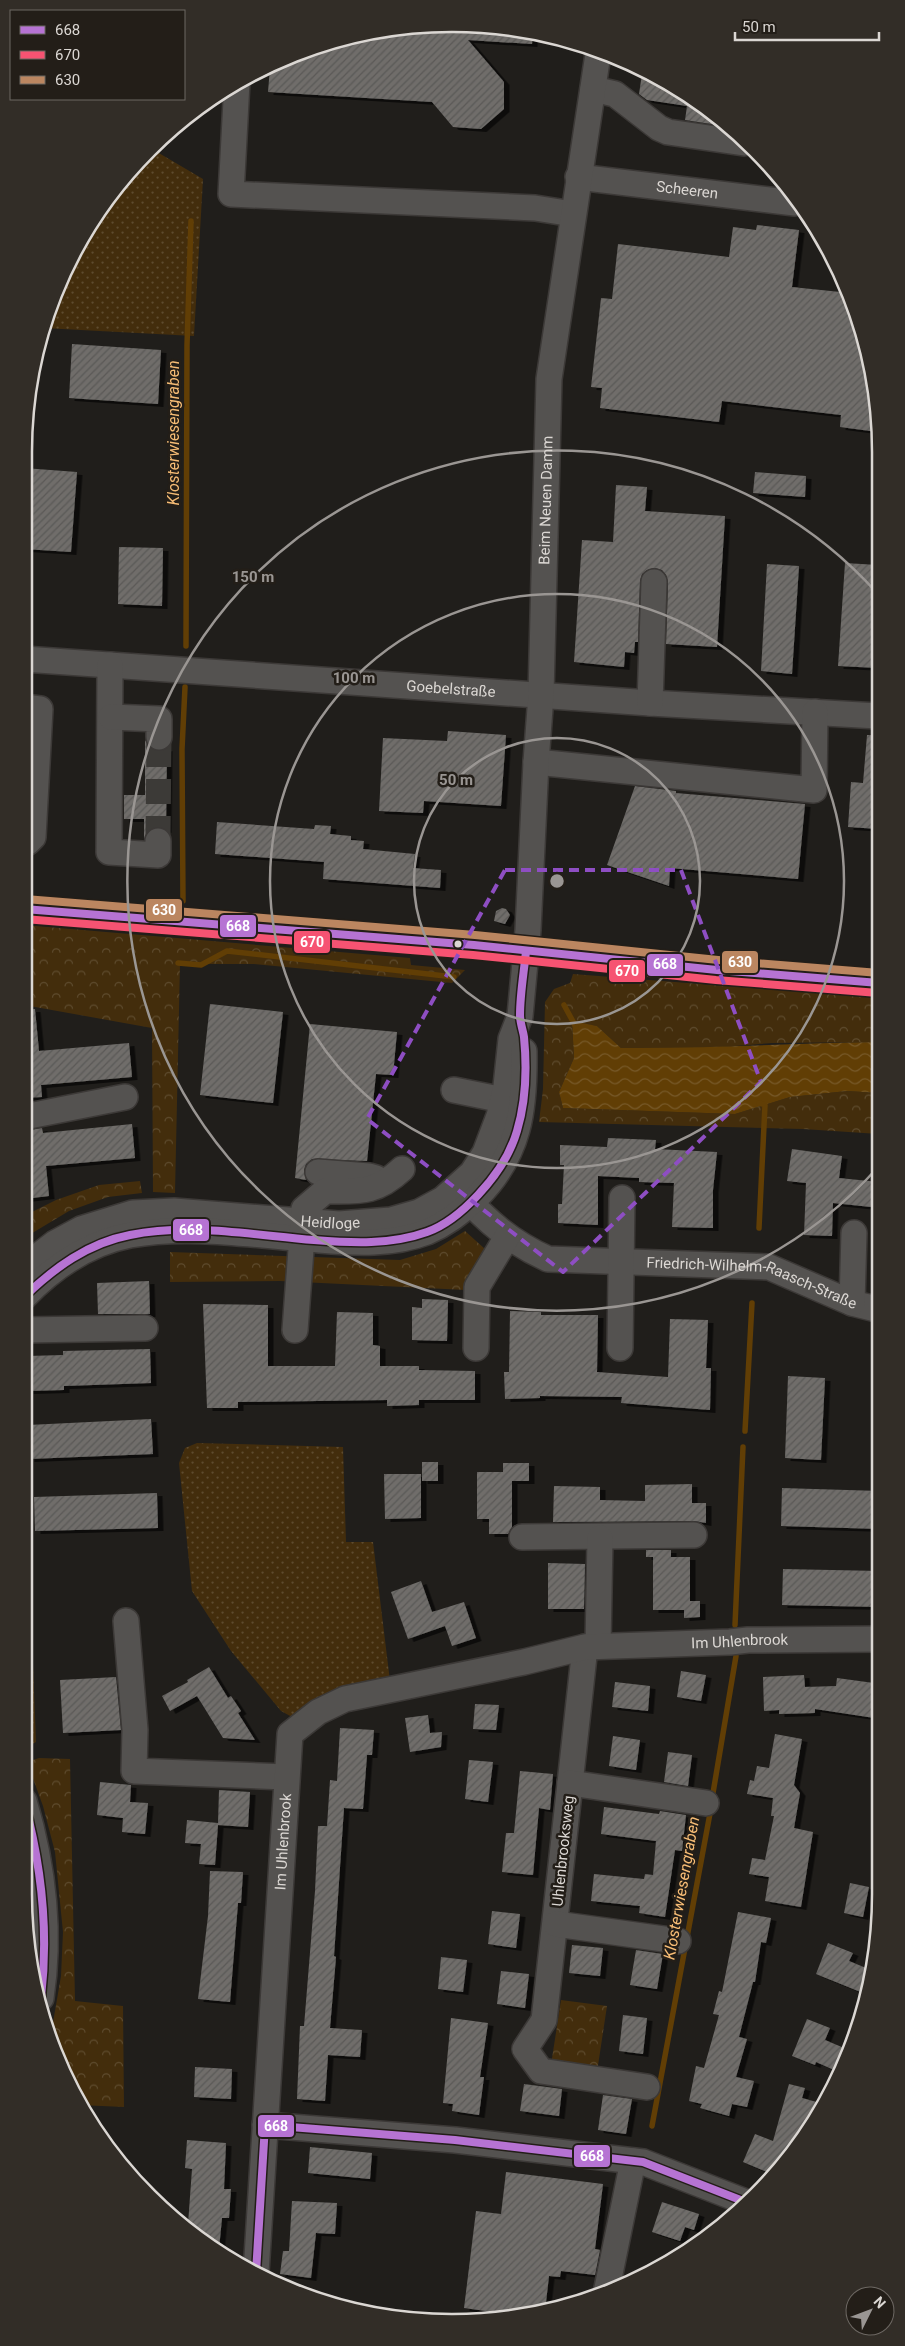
<svg xmlns="http://www.w3.org/2000/svg" width="905" height="2346" font-family="Roboto,sans-serif">
<style>
.grass{fill:url(#grass-dots)}
.forest{fill:url(#forest-crowns)}
.water{fill:url(#water-waves)}
.lines{fill:none;stroke-linecap:round;stroke-linejoin:round}
.stream{stroke:#613e05;stroke-width:5.5}
.building{fill:url(#building-hatch);filter:url(#shadow)}
.minor-tunnel{stroke:#3c3a37;stroke-width:25;stroke-dasharray:25 12;stroke-linecap:butt}
.minor-casing{stroke:#3c3937;stroke-width:28}
.minor{stroke:#545250;stroke-width:25}
.bus-1-casing{stroke:#231e18;stroke-width:11}
.bus-2-casing{stroke:#231e18;stroke-width:11}
.bus-3-casing{stroke:#231e18;stroke-width:11}
.bus-1{stroke:#b673d3;stroke-width:8}
.bus-2{stroke:#f65372;stroke-width:8}
.bus-3{stroke:#bb8660;stroke-width:8}
.marked{fill:none;stroke:#8e4ec3;stroke-width:4;stroke-dasharray:10 6;stroke-linejoin:round}
.ring{fill:none;stroke:#9a9693;stroke-width:2.5}
.bus-dot{fill:#dbd7d3;stroke:#231e18;stroke-width:2}
.labels{text-anchor:middle;stroke-width:5;stroke-linejoin:round;paint-order:stroke}
.street-label{font-size:15px;fill:#dbd7d3;stroke:#231e18}
.water-label{font-size:16px;font-style:italic;fill:#f6bc75;stroke:#231e18}
.rim{fill:none;stroke:#dbd7d3;stroke-width:2.5}
.centre{fill:#9a9693;stroke:#231e18;stroke-width:2.5}
.ring-label{font-size:15px;text-anchor:middle;font-weight:bold;fill:#9a9693;stroke:#231e18;stroke-width:5;stroke-linejoin:round;paint-order:stroke}
.line-badge{stroke:#231e18;stroke-width:2}
.badge-label{font-size:14px;text-anchor:middle;font-weight:bold;fill:#fff}
</style>
<defs>
<pattern id="grass-dots" width="8" height="8" patternUnits="userSpaceOnUse" patternTransform="scale(1.25)"><rect width="8" height="8" fill="#432d0c"/><path d="M2 2h.1M6 6h.1" fill="none" stroke="#5e4b2e" stroke-width="1.8" stroke-linecap="round"/></pattern>
<pattern id="forest-crowns" width="20" height="18" patternUnits="userSpaceOnUse" patternTransform="scale(1.25)"><rect width="20" height="18" fill="#432d0c"/><path d="M2 6a3 3 0 1 1 6 0M12 15a3 3 0 1 1 6 0" fill="none" stroke="#5e4b2e"/></pattern>
<pattern id="water-waves" width="16" height="10" patternUnits="userSpaceOnUse" patternTransform="scale(1.25)"><rect width="16" height="10" fill="#613e05"/><path d="M0 5q4-4 8 0t8 0" fill="none" stroke="#775929"/></pattern>
<pattern id="building-hatch" width="6" height="6" patternUnits="userSpaceOnUse" patternTransform="scale(1.25)"><rect width="6" height="6" fill="#6f6d6a"/><path d="M-1 1l2-2M0 6l6-6M5 7l2-2" fill="none" stroke="#5b5957"/></pattern>
<filter id="shadow"><feDropShadow dx="5.5" dy="3" stdDeviation="0" flood-color="#0009"/></filter>
</defs>
<rect width="100%" height="100%" fill="#201e1b"/>
<path class="grass" d="M152 149 203 179 194 336 43 328 68 263 113 191Z
M197 1443 343 1447 346 1542H373L390 1681 337 1694 292 1717 281 1711 231 1651 192 1591 179 1463 185 1448Z
M24 1587H27L26 1664 33 1665 36 1742 24 1749Z"/>
<path class="forest" d="M24 925 410 958 411 965 465 970 452 983 254 964H180L175 1193 153 1192 152 1028 24 1005Z
M573 974 879 998V1042L772 1043 697 1049 621 1048 597 1026 572 1022 574 1058 559 1092 563 1108 735 1114 790 1097 847 1091 879 1093V1134L803 1129 539 1122 543 1089 545 1002 554 989 570 983Z
M140 1181 142 1193 108 1197 69 1211 24 1238V1216L56 1200 99 1185Z
M465 1231 485 1249 465 1281 466 1290 280 1281 170 1282V1252L400 1260 436 1249Z
M39 1758 70 1759 75 2001 123 2006 124 2107 80 2105 50 2040 61 1976 63 1932 55 1852 43 1806 27 1762Z
M561 2000 607 2006 597 2072 551 2065Z"/>
<path class="water" d="M572 1021 597 1026 621 1048C707 1049 793 1043 879 1042V1093L847 1091 790 1097 735 1114 563 1108 559 1092 574 1058Z"/>
<g class="lines">
<path class="stream" d="M186 646 187 345 191 221
M183 901 182 749 185 687
M178 963 201 965 227 951 454 977
M564 1005 576 1027
M759 1103 765 1105 759 1228
M745 1431 752 1303
M735 1625 743 1447
M712 1799 736 1656
M652 2126 711 1808"/>
</g>
<path class="building" d="M481 25 533 33 532 44 468 40 504 82V109L481 129 453 127 432 102 268 92 270 67 308 50 325 51 324 44 397 27Z
M642 74 690 96 724 126 685 120 687 106 647 100 639 94Z
M757 225 799 230 792 287 850 293 878 396V432L840 427 841 415 722 401 719 422 600 408 602 388 591 387 601 298 612 299 618 244 729 257 733 227 756 230Z
M72 344 161 350 158 404 69 398Z
M24 468 77 472 71 552 24 549Z
M755 472 806 476 805 497 753 493Z
M616 485 647 487 645 511 725 516 717 647 666 644 668 582 666 575 662 570 654 568 647 570 642 574 640 581 638 642H635L634 653 625 652 624 667 574 662 582 540 613 542Z
M119 547 163 548 162 606 118 604Z
M845 563 878 565V668L838 666Z
M767 564 799 566 792 674 761 671Z
M448 731 506 735 501 806 424 801 423 813 379 811 383 738 447 741Z
M867 735H878L879 829 848 827 851 782 863 783Z
M145 740 152 750 159 751 167 748 166 830 158 827 151 828 144 839V819H124V795H145Z
M635 786 676 791V793L805 804 798 879 670 868 669 886 607 865Z
M217 822 314 829 315 825 331 826 330 834 351 836V840L364 841 363 849 415 854 413 868 441 870 440 888 323 879 324 862 215 854Z
M502 908 506 909 510 915 505 924 494 921 496 911Z
M210 1004 283 1012 273 1103 200 1095Z
M24 1009H35L39 1051 129 1043 132 1077 41 1085 42 1097 24 1098Z
M310 1024 397 1032 393 1075 376 1074 367 1161 312 1159 306 1164 304 1170 306 1180 295 1178Z
M132 1124 135 1158 46 1166 49 1196 24 1199V1131L42 1128 43 1133Z
M608 1138 656 1140 655 1149 717 1152 713 1190V1228L672 1227 674 1183 639 1182V1178L598 1176V1225L558 1223V1204H562L563 1184 564 1165H560V1145L607 1147Z
M792 1149 842 1156 839 1178 879 1182 880 1201H872L871 1207 833 1203 832 1236 804 1235 806 1183 787 1181Z
M149 1281 150 1314H98L97 1283Z
M422 1299 448 1300 447 1341 412 1340V1307L422 1308Z
M203 1304 268 1305V1366H335L337 1312 373 1313V1345L380 1346V1366H419V1370L475 1371V1400H419V1405L387 1406V1400L238 1402V1408H207Z
M510 1311 541 1312V1315H598L597 1372 668 1377 670 1319 708 1320 706 1368H711L710 1410 621 1403 622 1397 540 1396V1398L505 1399 504 1372H509Z
M150 1349 151 1383 64 1386V1390L28 1391 27 1356 63 1355V1351Z
M788 1376 825 1378 821 1460 785 1458Z
M151 1419 153 1454 29 1459 28 1425Z
M422 1462H438V1481H422Z
M503 1463H529V1481H512V1527L508 1534H489V1519H477V1472H503Z
M384 1474H421V1518L385 1519Z
M692 1484V1503H706V1523L694 1521 553 1522 554 1486 600 1487V1500L645 1501V1485Z
M782 1488 880 1491V1529L781 1526Z
M157 1493 158 1528 35 1531 34 1497Z
M646 1550H671V1557H690V1601H700V1617L684 1618V1610H653V1557H646Z
M548 1563 585 1564 584 1609H548Z
M783 1569 880 1571V1607L782 1605Z
M421 1581 432 1612 464 1602 476 1638 452 1646 445 1626 408 1639 391 1592Z
M209 1667 228 1698 231 1696 241 1711 238 1713 255 1740 223 1738 197 1696 170 1711 162 1696 188 1682 187 1680Z
M681 1671 706 1675 701 1701 677 1697Z
M804 1675 805 1687 836 1686 837 1678 874 1683 873 1693 881 1694V1719L815 1709V1713L779 1714V1710L764 1711 763 1677Z
M116 1677 121 1730 63 1733 60 1680Z
M615 1682 650 1686 648 1711 612 1707Z
M475 1704 499 1705 496 1730 473 1729Z
M428 1715 430 1733 442 1732 441 1747 410 1752 405 1718Z
M340 1728 374 1730 372 1755H367L363 1809 344 1808 334 1956 336 1957 330 2028 362 2030 360 2057 328 2055 325 2101 297 2099 300 2026H304L315 1891 318 1826H327L330 1780 337 1781Z
M775 1734 802 1739 794 1785 800 1793 794 1828 813 1832 801 1907 765 1901 769 1877 749 1874 752 1858 765 1860 774 1816H771L773 1798 747 1794 750 1780 754 1781 757 1766 769 1768Z
M613 1736 640 1740 636 1770 609 1766Z
M668 1752 692 1755 688 1786 664 1782Z
M469 1760 493 1762 488 1802 465 1799Z
M520 1771 553 1774 550 1810 539 1808 533 1875 502 1872 506 1833H514Z
M100 1782 131 1785 130 1802 148 1803 145 1834 122 1832 123 1818 97 1815Z
M219 1790 250 1792 248 1827 218 1825 215 1865 199 1864 201 1844 185 1843 187 1820 218 1823Z
M604 1807 659 1814 660 1811 686 1815 682 1851 675 1850 665 1917 639 1913 640 1906 591 1901 594 1874 644 1879 645 1874 653 1875 656 1841 601 1834Z
M210 1871 243 1872 241 1903H238L230 2002 198 1999 208 1916Z
M850 1883 869 1887 863 1917 844 1913Z
M492 1911 520 1914 516 1948 488 1944Z
M738 1912 771 1918 766 1943 761 1942 755 1982H753L739 2037 747 2039 736 2077 754 2081 747 2107 732 2104 729 2116 700 2108 702 2104 689 2101 696 2066 704 2068 719 2015 713 2014 719 1991 722 1992Z
M828 1943 853 1953 849 1961 871 1970 868 1995 816 1974Z
M572 1945 603 1948 600 1976 569 1973Z
M636 1950 663 1954 657 1989 630 1985Z
M441 1957 467 1960 463 1992 438 1989Z
M501 1971 529 1974 525 2008 497 2004Z
M623 2015 647 2018 643 2054 619 2051Z
M451 2018 488 2023 480 2077H484L479 2115 452 2111 453 2104 443 2103Z
M807 2019 830 2028 825 2040 849 2050 841 2073 816 2062 815 2065 792 2056Z
M195 2067 232 2069 231 2099 194 2097Z
M524 2084 562 2089 559 2116 520 2111Z
M789 2084 805 2088 802 2098 824 2104 793 2154 772 2174 743 2162 755 2134 773 2141Z
M603 2095 632 2099 626 2134 598 2130Z
M187 2140 226 2143 224 2189H231L229 2218H222L219 2249 188 2224 192 2169 185 2168Z
M310 2147 372 2153 370 2179 308 2173Z
M506 2172 603 2184 595 2249 600 2250 595 2275 561 2271 560 2277 549 2276 545 2311 536 2314 516 2315 464 2308 476 2211 501 2214Z
M292 2201 337 2203 335 2234 316 2233 311 2278 280 2274 283 2251H289Z
M662 2202 699 2214 694 2230 685 2227 680 2241 652 2232Z"/>
<g class="lines">
<path class="minor-tunnel" d="M158 841 159 737"/>
<defs>
<g id="minor">
<path d="M237 82 231 194 535 208 573 214"/>
<path d="M593 89 615 94 659 128 668 132 744 143"/>
<path id="s1" d="M578 177 795 203"/>
<path id="s2" d="M24 659 650 703 878 716"/>
<path d="M110 665 109 852 158 855V841"/>
<path d="M650 703 654 582"/>
<path d="M24 707 40 709 33 837 28 842 24 841"/>
<path d="M111 717 159 719V737"/>
<path d="M536 762 814 790 815 712"/>
<path d="M24 909 474 945 717 970 879 983"/>
<path d="M454 1090 518 1103"/>
<path d="M24 1117 125 1097"/>
<path d="M318 1172 369 1176 376 1178"/>
<path id="s3" d="M461 1192C486 1221 512 1243 548 1259L769 1267 852 1303 880 1310"/>
<path id="s4" d="M24 1267 55 1243 81 1229 133 1213 174 1211 339 1224 391 1220 419 1212 443 1199 472 1173 485 1153 499 1116 506 1086 511 1039 520 1016 528 930 536 762 541 695 549 379 598 54"/>
<path d="M24 1297C53 1267 88 1243 130 1235 192 1224 257 1236 319 1240 355 1243 393 1245 427 1232 446 1224 463 1211 477 1197 520 1154 525 1109 524 1051"/>
<path d="M852 1303 854 1233"/>
<path d="M24 1330 145 1328"/>
<path d="M295 1330 304 1209 325 1191C359 1191 375 1194 402 1169"/>
<path d="M476 1348 477 1287 507 1237"/>
<path d="M620 1348 622 1198"/>
<path d="M522 1537 694 1535"/>
<path d="M126 1621 135 1730 134 1771 286 1777"/>
<path d="M598 1646 600 1538"/>
<path d="M585 1647 544 2020 525 2049 541 2071 647 2087"/>
<path d="M570 1783 706 1803"/>
<path d="M24 1801C43 1865 51 1931 41 1998"/>
<path d="M24 1881 28 1919"/>
<path d="M556 1924 678 1941"/>
<path d="M265 2125 455 2140 643 2162 743 2201"/>
<path id="s5" d="M256 2273 290 1734 318 1712 345 1699 524 1662 585 1647 730 1642 748 1640 881 1639"/>
<path d="M606 2293 633 2161"/>
</g>
</defs>
<use href="#minor" class="minor-casing"/>
<use href="#minor" class="minor"/>
<defs>
<path id="bus-1" d="M24 909 474 945 717 970 879 983
M24 1297C54 1268 88 1243 130 1235 191 1223 253 1235 314 1240 352 1243 391 1245 427 1232 447 1225 464 1210 478 1195 496 1176 510 1155 517 1131 526 1101 527 1068 524 1037 523 1030 520 1023 520 1015 520 994 524 972 526 951
M24 1801C42 1867 49 1930 41 1998
M256 2273 265 2125 455 2140 643 2162 743 2201"/>
<path id="bus-2" d="M24 919 473 955 716 980 878 993"/>
<path id="bus-3" d="M25 899 475 935 718 960 879 973"/>
</defs>
<use href="#bus-1" class="bus-1-casing"/>
<use href="#bus-2" class="bus-2-casing"/>
<use href="#bus-3" class="bus-3-casing"/>
<use href="#bus-1" class="bus-1"/>
<use href="#bus-2" class="bus-2"/>
<use href="#bus-3" class="bus-3"/>
</g>
<path class="marked" d="M505 870H681L761 1082 563 1272 367 1119Z"/>
<g class="ring">
<circle cx="557" cy="881" r="143"/>
<circle cx="557" cy="881" r="287"/>
<path d="M879 1166A430 430 0 1 1 877 593"/>
</g>
<circle class="bus-dot" cx="458" cy="944" r="4.5"/>
<g class="labels">
<g class="street-label">
<text dy="5" stroke="none"><textPath href="#s1" startOffset="110">Scheeren</textPath></text>
<text dy="5" stroke="none"><textPath href="#s4" startOffset="1160">Beim Neuen Damm</textPath></text>
<text dy="5" stroke="none"><textPath href="#s2" startOffset="428">Goebelstraße</textPath></text>
<text dy="5" stroke="none"><textPath href="#s4" startOffset="321">Heidloge</textPath></text>
<text dy="5" stroke="none"><textPath href="#s3" startOffset="318">Friedrich-Wilhelm-Raasch-Straße</textPath></text>
<text dy="5" stroke="none"><textPath href="#s5" startOffset="1006">Im Uhlenbrook</textPath></text>
<text dy="5" stroke="none"><textPath href="#s5" startOffset="432">Im Uhlenbrook</textPath></text>
<text transform="translate(563 1851) rotate(-84)" y="5">Uhlenbrooksweg</text>
</g>
<g class="water-label">
<text transform="translate(173 433) rotate(-90)" y="6">Klosterwiesengraben</text>
<text transform="translate(681 1888) rotate(-80)" y="6">Klosterwiesengraben</text>
</g>
</g>
<path d="M0 0H905V2346H0ZM452 32H452A420 420 0 0 1 872 452V1894A420 420 0 0 1 452 2314H452A420 420 0 0 1 32 1894V452A420 420 0 0 1 452 32Z" fill="#322d27" fill-rule="evenodd"/>
<path class="rim" d="M452 32H452A420 420 0 0 1 872 452V1894A420 420 0 0 1 452 2314H452A420 420 0 0 1 32 1894V452A420 420 0 0 1 452 32Z"/>
<circle cx="557" cy="881" r="8" class="centre"/>
<g class="ring-label">
<text x="253" y="582">150 m</text>
<text x="354" y="683">100 m</text>
<text x="456" y="785">50 m</text>
</g>
<g class="line-badge">
<rect x="145" y="898" width="38" height="24" rx="5" fill="#bb8660"/>
<rect x="219" y="914" width="38" height="24" rx="5" fill="#b673d3"/>
<rect x="293" y="930" width="38" height="24" rx="5" fill="#f65372"/>
<rect x="721" y="950" width="38" height="24" rx="5" fill="#bb8660"/>
<rect x="646" y="953" width="38" height="24" rx="5" fill="#b673d3"/>
<rect x="608" y="959" width="38" height="24" rx="5" fill="#f65372"/>
<rect x="172" y="1218" width="38" height="24" rx="5" fill="#b673d3"/>
<rect x="257" y="2114" width="38" height="24" rx="5" fill="#b673d3"/>
<rect x="573" y="2144" width="38" height="24" rx="5" fill="#b673d3"/>
</g>
<g class="badge-label">
<text x="164" y="915">630</text>
<text x="238" y="931">668</text>
<text x="312" y="947">670</text>
<text x="740" y="967">630</text>
<text x="665" y="969">668</text>
<text x="627" y="976">670</text>
<text x="191" y="1235">668</text>
<text x="276" y="2131">668</text>
<text x="592" y="2161">668</text>
</g>
<rect x="10" y="10" width="175" height="90" fill="#231e18" stroke="#6d6863"/>
<rect x="20" y="26" width="25" height="8" fill="#b673d3" stroke="#6d6863"/>
<text x="55" y="35" font-size="15" fill="#dbd7d3">668</text>
<rect x="20" y="51" width="25" height="8" fill="#f65372" stroke="#6d6863"/>
<text x="55" y="60" font-size="15" fill="#dbd7d3">670</text>
<rect x="20" y="76" width="25" height="8" fill="#bb8660" stroke="#6d6863"/>
<text x="55" y="85" font-size="15" fill="#dbd7d3">630</text>
<g transform="translate(870 2311) rotate(48)"><circle r="24" fill="#231e18" stroke="#6d6863"/>
<path d="M0-4L9 19L0 12L-9 19Z" fill="#9a9693"/>
<text y="-8" font-size="14" font-weight="bold" text-anchor="middle" fill="#dbd7d3">N</text>
</g>
<path d="M735 32v8h144v-8" fill="none" stroke="#dbd7d3" stroke-width="2.5"/>
<text x="742" y="32" font-size="15" fill="#dbd7d3" stroke="#231e18" stroke-width="4" paint-order="stroke">50 m</text>
</svg>
